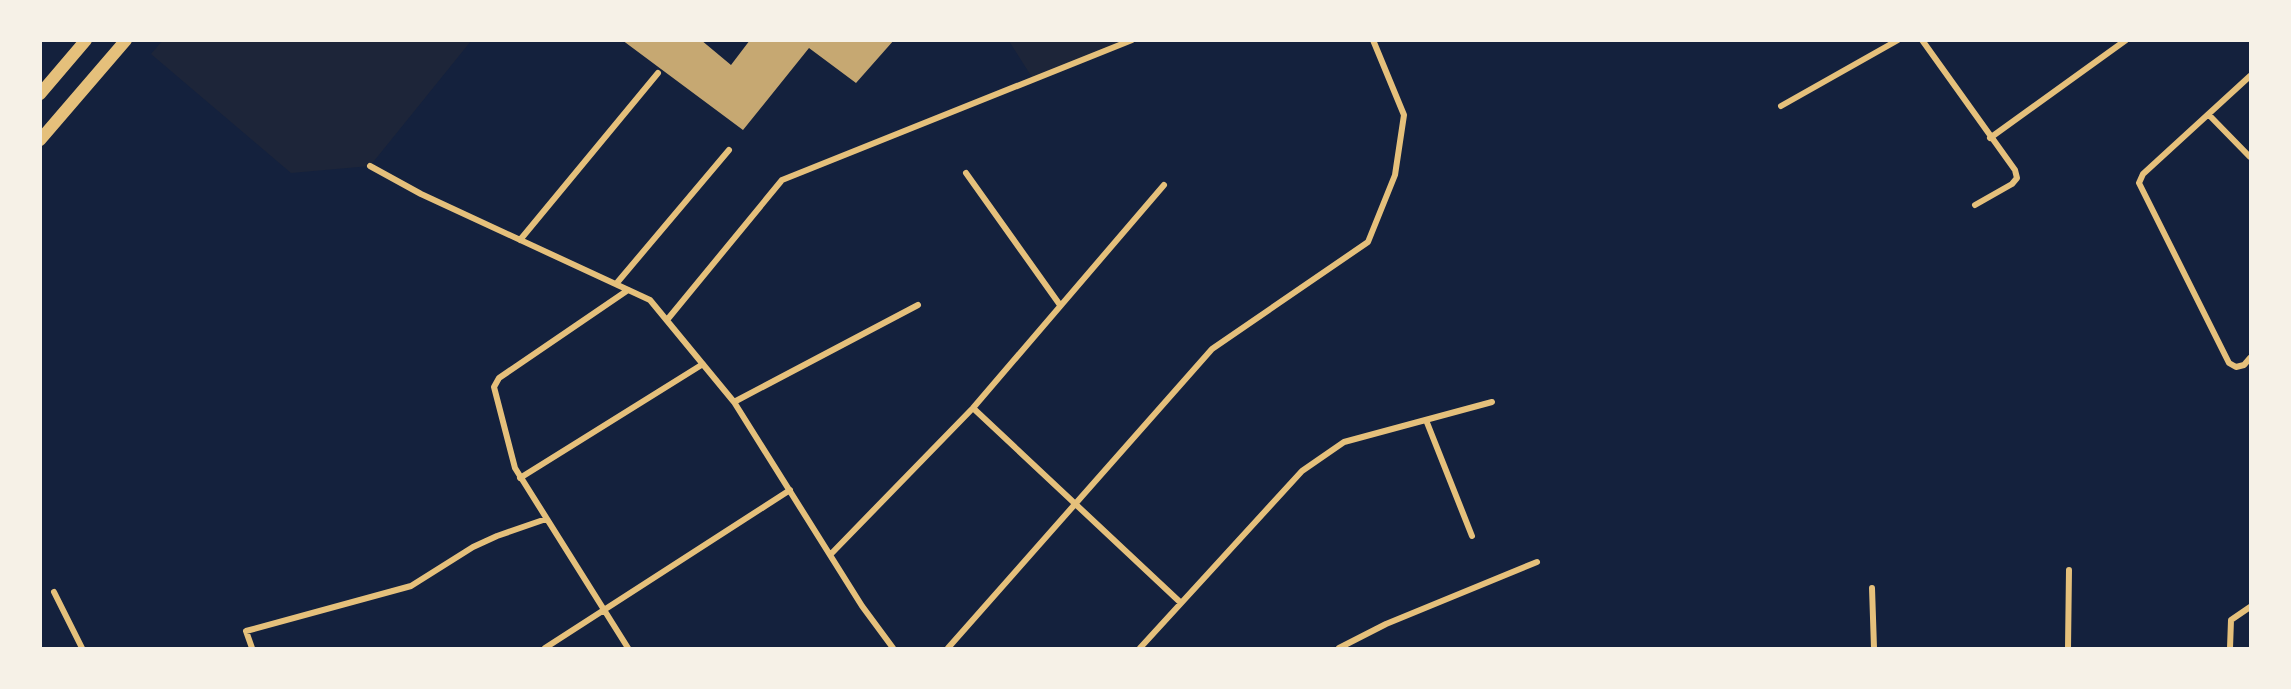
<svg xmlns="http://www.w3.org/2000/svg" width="2291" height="689" font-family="'Golos Text',sans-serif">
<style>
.green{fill:#1d2539}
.building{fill:#c6a872}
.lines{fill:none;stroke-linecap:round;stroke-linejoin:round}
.minor{stroke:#e5c07b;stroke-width:6}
.secondary{stroke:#e5c07b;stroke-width:12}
</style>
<rect width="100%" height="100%" fill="#14213d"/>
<path class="green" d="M163 40 471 41 370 166 291 173 151 54Z
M1009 41H1132L1033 79Z"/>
<path class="building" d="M622 40H701L731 65 750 40H894L856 83 809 48 743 130Z"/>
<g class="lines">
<path class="minor" d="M1922 40 2015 170 2017 178 2012 184 1975 205
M2250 76 2143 174 2139 183 2229 363 2236 367 2244 365 2250 358
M1781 106 1898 40
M2209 115 2250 157
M1990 138 2126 40
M370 166 421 194 650 300 734 402 862 606 893 648
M966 173 1060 305
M520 240 658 73
M616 284 729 150
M628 290 499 378 494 387 515 468 628 648
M667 320 782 180 1132 40
M734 402 918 305
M973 408 1181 603
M1426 420 1472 536
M520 478 703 364
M830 555 973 408 1164 185
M1872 588 1874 648
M54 592 82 648
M252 648 246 631 411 586 473 547 497 536 546 519
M545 648 790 490
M948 648 1212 349 1368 242 1395 175 1404 115 1373 40
M1140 648 1302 471 1344 442 1492 402
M1339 648 1386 624 1537 562
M2068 648 2069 570
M2230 648 2231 620 2250 607"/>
<path class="secondary" d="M40 94 86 40
M40 140 126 40"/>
</g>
<rect width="2291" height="689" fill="none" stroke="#f6f1e7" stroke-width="84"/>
</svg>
